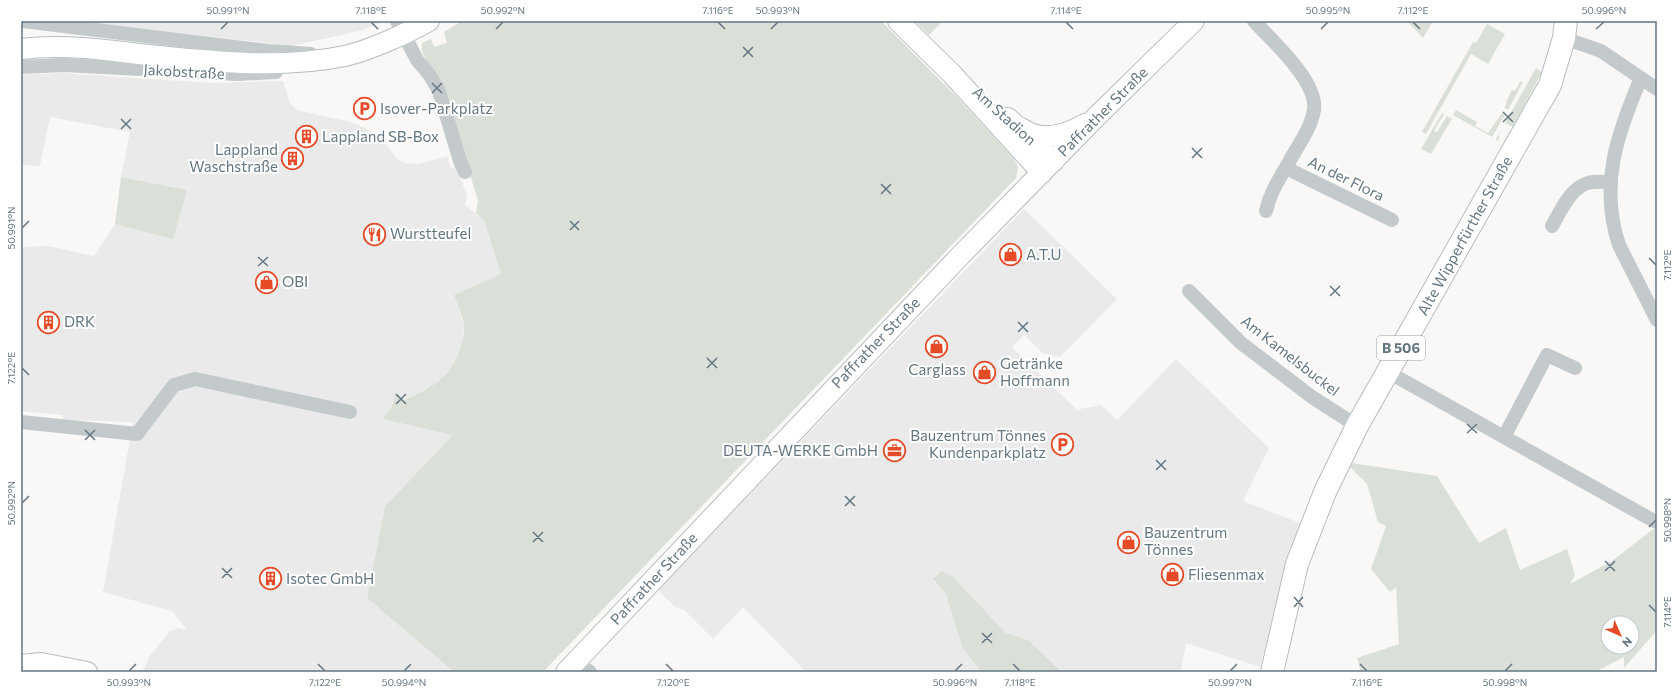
<svg xmlns="http://www.w3.org/2000/svg" width="1678" height="693" font-family="Commissioner,sans-serif">
<style>
.built{fill:#e9eae9}
.green{fill:#dae0d7;fill-rule:evenodd}
.lines{fill:none;stroke-linecap:round;stroke-linejoin:round}
.secondary-casing{stroke:#b6bcc0;stroke-width:22}
.primary-casing{stroke:#b7bcc0;stroke-width:24}
.street{stroke:#c4c9cc;stroke-width:14}
.secondary{stroke:#fff;stroke-width:20}
.primary{stroke:#fff;stroke-width:22}
.ticks{fill:none;stroke:#637682;stroke-width:1.5}
.labels{text-anchor:middle;stroke-width:4;stroke-linejoin:round;paint-order:stroke}
.shield{fill:#fff;stroke:#929fa8;stroke-width:1}
.shield-label{font-size:14px;font-weight:bold;fill:#637682}
.street-label{font-size:15px;fill:#637682;stroke:#fff}
.poi-label{font-size:15px;fill:#637682;stroke:#fff;text-anchor:start}
.neatline{fill:none;stroke:#637682;stroke-width:1.5}
.ticks-label{font-size:10px;text-anchor:middle;fill:#637682}
</style>
<rect width="100%" height="100%" fill="#f9f8f6"/>
<path class="built" d="M80 21H384L363 30 292 46Z
M62 73 211 83 283 81 290 103 297 110 350 122 365 128 383 140 396 158 405 163 419 164 447 156 451 168 454 167 457 169 467 196 465 205 484 220 502 274 454 295 464 325 462 344 453 365 443 377 434 385 401 401 395 395 391 409 382 419 453 435 385 506 367 598 454 672H143L149 657 170 631 178 628 187 630 172 611 103 592 133 422 63 420V415L21 411V247L48 246 94 256 115 224 172 238 186 190 121 177 130 132 50 117 40 166 21 165V75Z
M1024 209 1117 299 1060 357 1043 353 1024 335 1012 347 1078 411 1080 409 1101 405 1117 420 1176 359 1269 448 1243 501 1300 523 1288 557 1260 667 1186 643 1181 672H1062L1028 640 1006 633 953 577 933 580 946 594 962 647 981 672H806L743 607 713 639 684 610 675 607 658 590Z"/>
<path class="green" d="M462 21H881L955 95 1014 159 1018 167 1016 178 543 672H454L367 598 385 506 453 435 382 419 391 409 395 395 398 394 402 401C430 387 446 383 459 352 462 344 465 333 464 324 462 315 457 304 454 295L501 274 484 220 476 213 478 201 443 84C436 69 420 60 422 43L431 39 434 47 447 43 444 32Z
M915 21H943L929 35Z
M1407 21H1433L1423 38Z
M1487 24 1505 34 1488 64 1471 54 1426 134 1422 132 1473 42 1476 43Z
M1536 68 1542 72 1513 127 1505 123 1498 136 1500 137 1498 141 1496 139Z
M1520 81 1523 82 1508 110 1504 108 1507 103 1506 102 1512 90 1515 91Z
M1456 110 1477 122 1475 126 1488 133 1502 113 1505 115 1492 137 1453 115Z
M1442 113 1444 114 1434 131 1437 132 1447 116 1452 119 1431 154 1421 149Z
M121 177 187 190 173 239 115 224Z
M1352 463 1437 476 1479 543 1506 528 1520 570 1567 549 1575 575 1570 584 1612 561 1657 526V630L1624 668V657L1595 672H1361L1357 658 1399 644 1396 587 1390 592 1371 569 1386 526 1378 522 1367 484 1350 467ZM1608 623H1632V647H1608Z
M942 571 953 577 1006 633 1028 640 1062 672H981L962 647 946 594 933 579Z"/>
<g class="lines">
<defs>
<path id="secondary" d="M898 21 952 74 1042 173
M21 49C60 44 100 49 139 54 208 61 276 70 345 56 370 50 406 34 429 21
M1008 118 1054 161
M1021 128C1026 131 1031 134 1036 135 1053 139 1071 132 1085 124
M21 665 41 663 87 672
M566 672 959 257 1095 118 1194 21"/>
<path id="primary" d="M1272 672 1297 564 1325 492 1357 426 1550 85 1564 38 1566 21"/>
</defs>
<use href="#secondary" class="secondary-casing"/>
<use href="#primary" class="primary-casing"/>
<path class="street" d="M23 21 268 51 311 54
M397 21 417 60 429 74 439 91 460 161 465 172
M1254 21C1272 41 1318 81 1314 110 1311 129 1298 145 1289 162 1279 180 1271 190 1266 211
M1564 38 1601 51 1657 89
M21 67 64 65 237 74 276 72
M1641 78C1617 134 1599 185 1619 245L1657 320
M1286 168 1392 220
M1552 226C1560 212 1571 187 1588 183 1595 181 1603 182 1610 182
M1189 291 1241 343 1312 397 1357 426
M1388 372 1654 521
M21 422 137 434 174 385 195 379 350 412
M1504 437 1547 355 1575 368
M576 662 590 672"/>
<use href="#secondary" class="secondary"/>
<use href="#primary" class="primary"/>
</g>
<path class="ticks" d="M371 22 378 29M718 22 725 29M1066 22 1073 29M1413 22 1420 29M221 29 228 22M496 29 503 22M771 29 778 22M1321 29 1328 22M1596 29 1604 22M743 47 753 57M743 57 753 47M432 83 442 93M432 93 442 83M1503 112 1513 122M121 119 131 129M1503 122 1513 112M121 129 131 119M1192 148 1202 158M1192 158 1202 148M881 184 891 194M881 194 891 184M570 221 579 230M22 228 29 221M570 230 579 221M258 257 268 266M1649 258 1656 265M258 266 268 257M1330 286 1340 296M1330 296 1340 286M1018 322 1028 332M1018 332 1028 322M707 358 717 368M22 368 29 375M707 368 717 358M396 394 406 404M396 404 406 394M1467 424 1477 433M85 430 95 440M1467 433 1477 424M85 440 95 430M1156 460 1166 470M1156 470 1166 460M845 496 855 506M22 503 29 496M845 506 855 496M1649 527 1656 520M533 532 543 542M533 542 543 532M1605 561 1615 571M222 568 232 578M1605 571 1615 561M222 578 232 568M1294 597 1303 607M1649 605 1656 612M1294 607 1303 597M982 633 992 643M982 643 992 633M318 664 325 671M666 664 673 671M1013 664 1020 671M1360 664 1367 671M129 671 136 664M404 671 411 664M955 671 962 664M1230 671 1237 664M1505 671 1512 664"/>
<defs>
<symbol id="parking-ring" viewBox="-11 -11 22 22"><circle r="9.5" fill="#fff" stroke="#e74a27" stroke-width="1.5"/><path d="M-3.5-5.5H1a3.5 3.5 0 0 1 0 7H-1V5.5H-3.5ZM-1-3.4V-.6H.8a1.4 1.4 0 0 0 0-2.8Z" fill="#e74a27"/></symbol>
<symbol id="building-ring" viewBox="-11 -11 22 22"><circle r="9.5" fill="#fff" stroke="#e74a27" stroke-width="1.5"/><path d="M-4-6H4V6H1V3H-1V6H-4ZM-2.5-4.3h1.7v1.8h-1.7ZM.8-4.3h1.7v1.8H.8ZM-2.5-1h1.7V.8h-1.7ZM.8-1h1.7V.8H.8Z" fill="#e74a27"/></symbol>
<symbol id="restaurant-ring" viewBox="-11 -11 22 22"><circle r="9.5" fill="#fff" stroke="#e74a27" stroke-width="1.5"/><path d="M-5-6h1v4h1v-4h1v4h1v-4h1v5L-1.5 .5V6h-2V.5L-5-1ZM5-6V6H3V1.5H1.5Q1.5-4 5-6Z" fill="#e74a27"/></symbol>
<symbol id="shop-ring" viewBox="-11 -11 22 22"><circle r="9.5" fill="#fff" stroke="#e74a27" stroke-width="1.5"/><path d="M-5-2.5h2.3a2.7 3.5 0 0 1 5.4 0H5L5.5 6h-11ZM-1.5-2.5h3a1.5 2.3 0 0 0-3 0Z" fill="#e74a27"/></symbol>
<symbol id="office-ring" viewBox="-11 -11 22 22"><circle r="9.5" fill="#fff" stroke="#e74a27" stroke-width="1.5"/><path d="M-6-3h4V-5.5h4V-3h4V5H-6ZM-1-4.5V-3h2v-1.5ZM-6 0V1H6V0Z" fill="#e74a27"/></symbol>
</defs>
<g fill-rule="evenodd">
<use href="#parking-ring" x="352" y="96" width="25" height="25"/>
<use href="#building-ring" x="294" y="124" width="25" height="25"/>
<use href="#building-ring" x="280" y="146" width="25" height="25"/>
<use href="#restaurant-ring" x="362" y="222" width="25" height="25"/>
<use href="#shop-ring" x="998" y="242" width="25" height="25"/>
<use href="#shop-ring" x="254" y="270" width="25" height="25"/>
<use href="#building-ring" x="36" y="310" width="25" height="25"/>
<use href="#shop-ring" x="924" y="334" width="25" height="25"/>
<use href="#shop-ring" x="972" y="360" width="25" height="25"/>
<use href="#parking-ring" x="1050" y="432" width="25" height="25"/>
<use href="#office-ring" x="882" y="438" width="25" height="25"/>
<use href="#shop-ring" x="1116" y="530" width="25" height="25"/>
<use href="#shop-ring" x="1160" y="562" width="25" height="25"/>
<use href="#building-ring" x="258" y="566" width="25" height="25"/>
</g>
<g class="labels">
<rect class="shield" x="1377" y="336" width="48" height="24" rx="3"/>
<g class="shield-label">
<text x="1401" y="353">B 506</text>
</g>
<g class="street-label">
<text transform="translate(184 72) rotate(3)" y="5">Jakobstraße</text>
<text transform="translate(1103 112) rotate(-45)" y="5">Paffrather Straße</text>
<text transform="translate(1004 116) rotate(42)" y="5">Am Stadion</text>
<text transform="translate(1346 179) rotate(26)" y="5">An der Flora</text>
<text transform="translate(1465 236) rotate(-61)" y="5">Alte Wipperfürther Straße</text>
<text transform="translate(876 343) rotate(-46)" y="5">Paffrather Straße</text>
<text transform="translate(1290 356) rotate(38)" y="5">Am Kamelsbuckel</text>
<text transform="translate(654 579) rotate(-47)" y="5">Paffrather Straße</text>
</g>
<g class="poi-label">
<text x="380" y="114">Isover-Parkplatz</text>
<text x="322" y="142">Lappland SB-Box</text>
<text x="278" y="155" text-anchor="end">Lappland<tspan x="278" dy="17">Waschstraße</tspan></text>
<text x="390" y="239">Wurstteufel</text>
<text x="1026" y="260">A.T.U</text>
<text x="282" y="287">OBI</text>
<text x="64" y="327">DRK</text>
<text x="1000" y="369">Getränke<tspan x="1000" dy="17">Hoffmann</tspan></text>
<text x="937" y="375" text-anchor="middle">Carglass</text>
<text x="1046" y="441" text-anchor="end">Bauzentrum Tönnes<tspan x="1046" dy="17">Kundenparkplatz</tspan></text>
<text x="878" y="456" text-anchor="end">DEUTA-WERKE GmbH</text>
<text x="1144" y="538">Bauzentrum<tspan x="1144" dy="17">Tönnes</tspan></text>
<text x="1188" y="580">Fliesenmax</text>
<text x="286" y="584">Isotec GmbH</text>
</g>
</g>
<rect width="1678" height="693" fill="none" stroke="#ffffff" stroke-width="44"/>
<g transform="translate(1620 635) rotate(135)"><circle r="19" fill="#ffffff" stroke="#c1c8cd"/>
<path d="M0-3L7 15L0 10L-7 15Z" fill="#e74a27"/>
<text y="-6" font-size="11" font-weight="bold" text-anchor="middle" fill="#637682">N</text>
</g>
<rect x="22" y="22" width="1634" height="649" class="neatline"/>
<g class="ticks-label">
<text x="228" y="14">50.991°N</text>
<text x="371" y="14">7.118°E</text>
<text x="503" y="14">50.992°N</text>
<text x="718" y="14">7.116°E</text>
<text x="778" y="14">50.993°N</text>
<text x="1066" y="14">7.114°E</text>
<text x="1328" y="14">50.995°N</text>
<text x="1413" y="14">7.112°E</text>
<text x="1604" y="14">50.996°N</text>
<text transform="translate(11 228) rotate(-90)" y="4">50.991°N</text>
<text transform="translate(1667 265) rotate(-90)" y="4">7.112°E</text>
<text transform="translate(11 368) rotate(-90)" y="4">7.122°E</text>
<text transform="translate(11 503) rotate(-90)" y="4">50.992°N</text>
<text transform="translate(1667 520) rotate(-90)" y="4">50.998°N</text>
<text transform="translate(1667 612) rotate(-90)" y="4">7.114°E</text>
<text x="129" y="686">50.993°N</text>
<text x="325" y="686">7.122°E</text>
<text x="404" y="686">50.994°N</text>
<text x="673" y="686">7.120°E</text>
<text x="955" y="686">50.996°N</text>
<text x="1020" y="686">7.118°E</text>
<text x="1230" y="686">50.997°N</text>
<text x="1367" y="686">7.116°E</text>
<text x="1505" y="686">50.998°N</text>
</g>
</svg>
